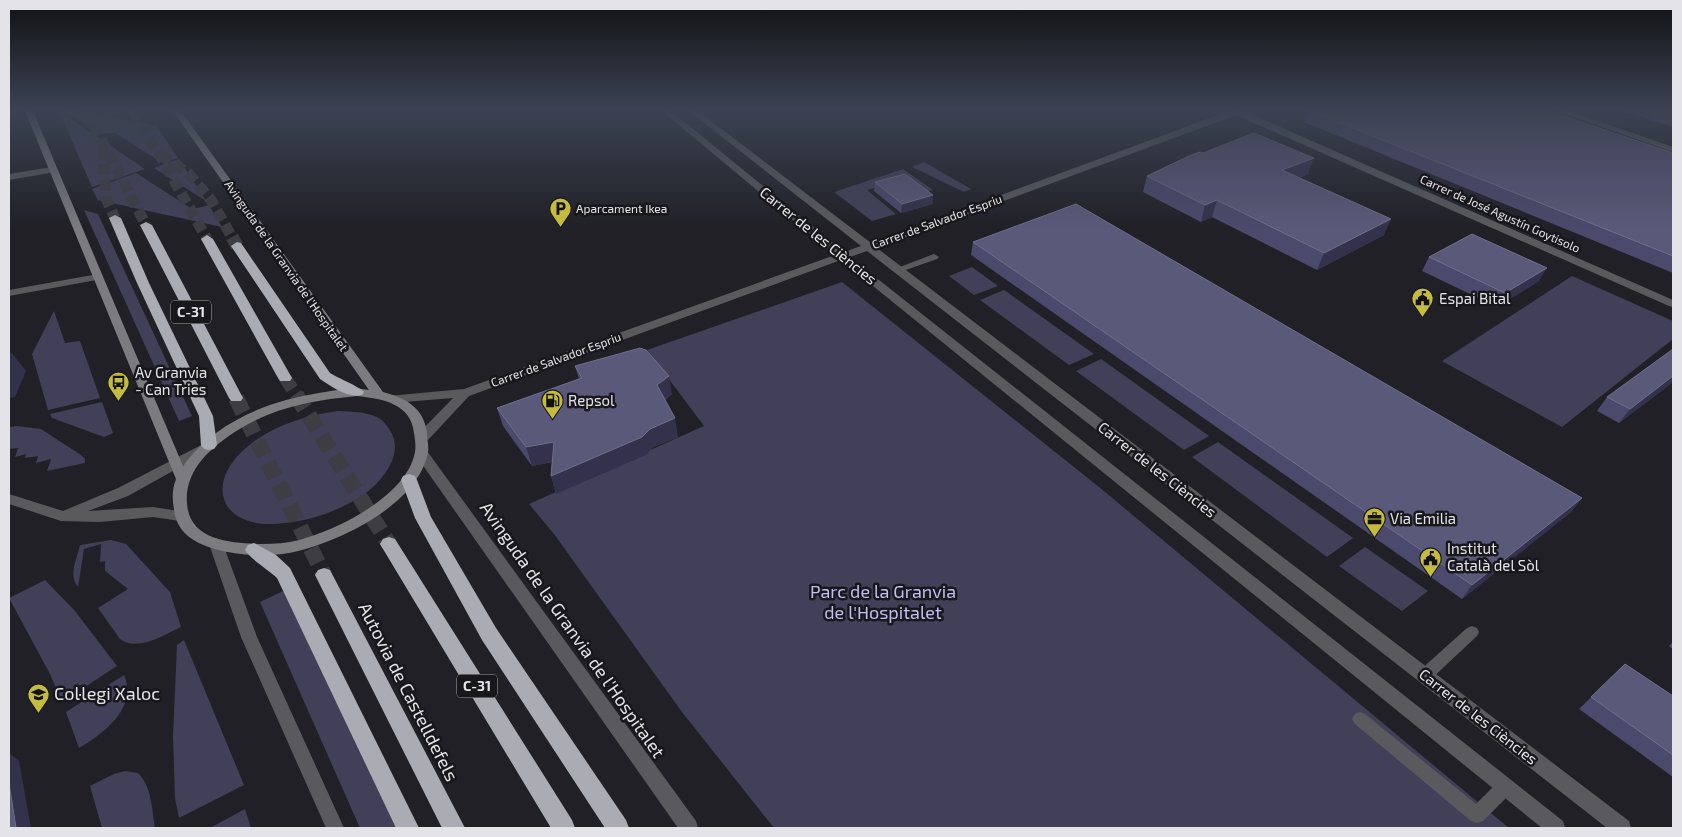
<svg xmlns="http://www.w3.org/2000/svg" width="1682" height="837" font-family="'Exo 2',sans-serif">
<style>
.green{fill:#414058}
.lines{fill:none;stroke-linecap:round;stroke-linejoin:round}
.motorway-tunnel-far2{stroke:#3d3d43;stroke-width:11;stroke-dasharray:11 5;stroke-linecap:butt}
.motorway-tunnel-far1{stroke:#3d3d43;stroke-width:13;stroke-dasharray:13 6;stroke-linecap:butt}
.motorway-tunnel{stroke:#3d3d43;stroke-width:16;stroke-dasharray:16 8;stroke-linecap:butt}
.service{fill:#5a5a5e;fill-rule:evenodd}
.minor{fill:#5a5a5e;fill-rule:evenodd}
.secondary{fill:#7b7b80;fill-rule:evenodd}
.motorway{fill:#ababb3;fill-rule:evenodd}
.wall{fill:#4b496c}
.shaded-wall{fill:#33314b}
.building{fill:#5b597a;stroke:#706f8b}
.labels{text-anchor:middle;stroke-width:5;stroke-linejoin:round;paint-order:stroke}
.far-poi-label{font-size:12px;fill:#e4e4e8;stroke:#17171c;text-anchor:start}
.far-street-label{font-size:12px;fill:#e4e4e8;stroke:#17171c}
.shield{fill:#17171c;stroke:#a6a6ab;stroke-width:1}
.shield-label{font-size:14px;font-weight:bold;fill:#e4e4e8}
.street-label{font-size:15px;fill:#e4e4e8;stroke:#17171c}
.poi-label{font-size:15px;fill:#e4e4e8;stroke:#17171c;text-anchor:start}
.near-park-label{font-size:18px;fill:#c0bff4;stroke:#17171c}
.near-street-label{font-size:18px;fill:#e4e4e8;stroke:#17171c}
.near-poi-label{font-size:18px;fill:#e4e4e8;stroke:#17171c;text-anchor:start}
</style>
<rect width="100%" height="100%" fill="#202026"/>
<path class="green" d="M59 111 145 169 92 187Z
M64 111H79L157 126 178 158 163 163 115 133 100 134Z
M179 159 206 201 154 168Z
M924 162 971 189 964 192 912 167Z
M903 169 933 190 924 192 907 179 867 190 896 214 872 221 834 192Z
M136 173 189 207 198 208 209 205 222 227 98 200 92 189Z
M84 210 98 214 192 416 179 421Z
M972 267 998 286 974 295 949 276Z
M1572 276 1673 321V339L1562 427 1442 361Z
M842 282 1099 487 1509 828H774L682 712 554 534 529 504 704 426 647 350Z
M1004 290 1094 354 1069 365 980 300Z
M54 311 65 343 80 341 100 398 48 410 32 354Z
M1101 359 1209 436 1184 450 1076 371Z
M102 402 113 433 104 437 52 418 50 414Z
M338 411C352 412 369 411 382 420 384 422 387 426 389 429 406 452 383 481 363 495 339 511 313 520 285 523 216 532 201 478 256 440 281 423 308 415 338 411Z
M17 426 41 429 81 455 85 459V463L47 471 51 459 36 463 38 456 25 458 26 454 15 457 18 448 9 449V427Z
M1218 442 1353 538 1327 557 1192 457Z
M111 540 126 544 170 592 181 627C164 635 138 652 120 639L98 608 128 589 105 571V561L100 562 101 544 84 549 78 587C68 575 77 559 80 545Z
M1365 547 1428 591 1402 611 1339 566Z
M45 580 75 611 117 666 62 702 50 674 9 598Z
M283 591 294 604 310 646 397 828H360L260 602Z
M184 640 244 785 179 818 175 798 173 737 177 645Z
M124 675C138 707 105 733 79 748L66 712Z
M125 771 138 773C152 787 152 810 155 828H102L90 786 114 774Z
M245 809 251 828H210Z"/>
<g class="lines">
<path class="motorway-tunnel-far2" d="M86 111 146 225
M132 111 158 152 207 239
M103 148 106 198 115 218
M161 155 188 173 211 200 233 239"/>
<path class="motorway-tunnel-far1" d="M232 237 237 246
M285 378 297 396"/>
<path class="motorway-tunnel" d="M296 395 389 544
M236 398 324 575"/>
<path class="service" d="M934 254 939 257 937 259 897 273 892 270Z
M1472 626 1477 628 1479 632 1477 636 1429 681 1424 682 1419 681 1417 676 1419 671 1467 628Z
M1360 712 1365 714 1476 804 1499 781 1505 779 1511 781 1513 787 1511 793 1483 821 1477 823 1471 821 1355 724 1352 719 1355 714Z"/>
<path class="minor" d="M662 111H671L844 252 861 246 689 111H698L871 243 1229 111H1244L1673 300V307L1669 306 1236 115 877 248 1629 821 1631 828H1607L867 251 850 257 1563 821 1565 828H1542L841 260 469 396 428 440H418L417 437 418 434 453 398 392 403 386 399 388 396 464 389 835 255Z
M1557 111H1569L1673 147V152Z
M52 167 56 170 55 172 9 180V174Z
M98 274 102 275 103 277 102 279 9 296V290Z
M209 441 214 442 215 445 214 448 128 496 88 511 153 507 185 512 187 516 185 520 180 521 153 517 100 522 61 521 9 504V494L63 511 118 488Z
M422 449 427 451 696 821 698 828H678L417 457 415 454 417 451Z
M216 538 221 540 223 544 257 637 344 828H326L241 637 209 544 211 540Z"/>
<path class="secondary" d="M25 111H33L183 466C215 422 268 401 319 393 336 390 352 387 369 390L173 111H181L383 392C406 398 424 408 427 433 427 439 429 446 428 452 419 503 343 540 298 551 271 558 240 556 215 549 194 543 176 532 174 509 172 499 172 489 176 479ZM357 396C382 399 411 403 414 433 415 439 416 446 415 452 407 496 337 530 299 540 287 543 274 544 261 544 231 543 190 541 187 504 184 470 211 447 238 430 274 407 315 400 357 396Z"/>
<path class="motorway" d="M115 215 121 218 149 283 213 416 217 445 214 449 209 450 204 449 201 445 199 416 137 283 109 218Z
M146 222 152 225 243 398 241 401H231L229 398 140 225Z
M207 235 213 239 292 378 290 381H280L278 378 201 239Z
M237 242 241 243 330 373C338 378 360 387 364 392L362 395C348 399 331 386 320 379L231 246Z
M409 474 415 476 417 480 431 517 496 628 626 820 629 828H605L482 640 415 518 401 480 403 476Z
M389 537 395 539 572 820 575 828H551L383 549 380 544 383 539Z
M254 543 276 555 290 568 419 828H396L277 578C269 570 249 558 245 550L248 545Z
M324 568 330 570 465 828H442L315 575 318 570Z"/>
</g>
<path class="wall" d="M1308 111H1549L1673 153V273L1304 122Z
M1618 111H1673V127L1631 113 1627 114Z
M1203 153 1308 174 1299 178 1384 235 1317 270 1212 217 1201 222 1143 192 1147 176Z
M875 182 933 195V204L901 213 874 191Z
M973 242 1582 498 1571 512 1462 599 971 255Z
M1429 257 1539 281 1497 307 1422 271Z
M575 366 672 394 665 400 678 437 653 447 646 455 556 494 551 476 552 462 532 466 503 426 497 408 579 379Z
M1673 382 1619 423 1597 411 1607 397Z
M1673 642V649L1669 646Z
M1625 664 1673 696V777L1579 709Z"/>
<path class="shaded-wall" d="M1314 158 1308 174 1277 186 1282 170Z
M933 195V204L901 213 902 204Z
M1217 200 1212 217 1201 222 1205 205Z
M1391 219 1384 235 1317 270 1324 253Z
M1547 268 1539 281 1497 307 1505 293Z
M11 352 26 371 15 397 9 398V357Z
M669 376 672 394 660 403 657 385Z
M1673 376V382L1619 423 1630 409Z
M675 418 678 437 653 447 646 455 556 494 551 476 650 429Z
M554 442 560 460 532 466 526 447Z
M1582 498 1571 512 1462 599 1472 585Z
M9 753 19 761 31 828H16L9 783Z"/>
<path class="building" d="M1310 111H1549L1673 153V256Z
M1254 133 1314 158 1282 170 1391 219 1324 253 1217 200 1205 205 1147 176 1189 156 1200 152 1203 153Z
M905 174 933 195 902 204 875 182Z
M1076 204 1582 498 1472 585 973 242Z
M1472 234 1547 268 1505 293 1429 257Z
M640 348 646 350 669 376 657 385 675 418 650 429 642 437 551 476 554 442 526 447 497 408 582 378 575 366Z
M1673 349V376L1630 409 1607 397Z
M1625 664 1673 696V755L1591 697Z
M9 783 16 828H9Z"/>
<linearGradient id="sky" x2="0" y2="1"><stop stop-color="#121215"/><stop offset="0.48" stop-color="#3c4252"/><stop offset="1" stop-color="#3c4252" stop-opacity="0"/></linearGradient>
<rect width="1682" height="229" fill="url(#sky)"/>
<defs>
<symbol id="parking-pin" viewBox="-11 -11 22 30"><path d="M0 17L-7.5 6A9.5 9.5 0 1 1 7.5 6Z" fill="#c5bc3d" stroke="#17171c"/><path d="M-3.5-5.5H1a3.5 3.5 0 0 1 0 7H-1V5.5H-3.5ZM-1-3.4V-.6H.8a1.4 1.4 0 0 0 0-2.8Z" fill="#111"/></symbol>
<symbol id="civic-pin" viewBox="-11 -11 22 30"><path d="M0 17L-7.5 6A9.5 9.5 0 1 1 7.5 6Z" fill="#c5bc3d" stroke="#17171c"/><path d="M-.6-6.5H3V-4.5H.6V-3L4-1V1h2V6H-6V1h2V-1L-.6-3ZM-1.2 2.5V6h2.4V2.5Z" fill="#111"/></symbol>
<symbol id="bus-pin" viewBox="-11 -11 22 30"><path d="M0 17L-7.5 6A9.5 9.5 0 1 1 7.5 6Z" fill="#c5bc3d" stroke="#17171c"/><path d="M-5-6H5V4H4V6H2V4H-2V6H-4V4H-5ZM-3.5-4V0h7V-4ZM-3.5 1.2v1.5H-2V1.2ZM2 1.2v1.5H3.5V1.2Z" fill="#111"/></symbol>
<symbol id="fuel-pin" viewBox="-11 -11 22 30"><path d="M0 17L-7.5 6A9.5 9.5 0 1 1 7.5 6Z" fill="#c5bc3d" stroke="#17171c"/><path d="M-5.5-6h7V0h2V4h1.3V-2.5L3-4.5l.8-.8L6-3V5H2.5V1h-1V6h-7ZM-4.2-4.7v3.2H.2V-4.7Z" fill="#111"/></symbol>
<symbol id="office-pin" viewBox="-11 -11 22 30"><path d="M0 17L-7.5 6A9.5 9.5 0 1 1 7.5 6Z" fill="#c5bc3d" stroke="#17171c"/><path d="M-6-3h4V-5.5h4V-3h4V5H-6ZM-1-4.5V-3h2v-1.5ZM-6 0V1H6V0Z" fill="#111"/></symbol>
<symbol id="school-pin" viewBox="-11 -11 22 30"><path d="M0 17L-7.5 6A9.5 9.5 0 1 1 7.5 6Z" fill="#c5bc3d" stroke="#17171c"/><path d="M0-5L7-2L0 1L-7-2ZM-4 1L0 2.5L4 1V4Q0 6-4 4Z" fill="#111"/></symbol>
</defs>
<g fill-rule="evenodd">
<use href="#parking-pin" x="548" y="196" width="25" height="34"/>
<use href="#civic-pin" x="1410" y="286" width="25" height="34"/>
<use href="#bus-pin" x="106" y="370" width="25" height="34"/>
<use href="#fuel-pin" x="540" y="388" width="25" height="34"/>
<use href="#office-pin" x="1362" y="506" width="25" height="34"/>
<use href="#civic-pin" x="1418" y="546" width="25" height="34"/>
<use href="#school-pin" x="26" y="682" width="25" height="34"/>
</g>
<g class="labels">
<g class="far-poi-label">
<text x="576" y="213">Aparcament Ikea</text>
</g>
<g class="far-street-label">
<text transform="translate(1500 214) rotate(24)" y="4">Carrer de José Agustín Goytisolo</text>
<text transform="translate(937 222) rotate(-20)" y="4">Carrer de Salvador Espriu</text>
<text transform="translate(286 266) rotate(55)" y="4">Avinguda de la Granvia de l'Hospitalet</text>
<text transform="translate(556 360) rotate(-20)" y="4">Carrer de Salvador Espriu</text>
</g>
<g class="shield">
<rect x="171" y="300.5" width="40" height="23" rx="4"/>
<rect x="457" y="674.5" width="40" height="23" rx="4"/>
</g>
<g class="shield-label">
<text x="191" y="317">C-31</text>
<text x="477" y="691">C-31</text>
</g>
<g class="street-label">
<text transform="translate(818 236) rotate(39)" y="5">Carrer de les Ciències</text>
<text transform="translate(1157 470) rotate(38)" y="5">Carrer de les Ciències</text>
<text transform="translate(1478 717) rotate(38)" y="5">Carrer de les Ciències</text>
</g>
<g class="poi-label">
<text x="1439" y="304">Espai Bital</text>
<text x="135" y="378">Av Granvia<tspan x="135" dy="17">- Can Tries</tspan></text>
<text x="568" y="406">Repsol</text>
<text x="1390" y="524">Via Emilia</text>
<text x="1447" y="554">Institut<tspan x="1447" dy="17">Català del Sòl</tspan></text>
</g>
<g class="near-park-label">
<text x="883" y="598">Parc de la Granvia<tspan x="883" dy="21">de l'Hospitalet</tspan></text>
</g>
<g class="near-street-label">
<text transform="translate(572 630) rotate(55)" y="6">Avinguda de la Granvia de l'Hospitalet</text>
<text transform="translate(408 692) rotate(63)" y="6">Autovia de Castelldefels</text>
</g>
<g class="near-poi-label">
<text x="54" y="700">Col·legi Xaloc</text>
</g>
</g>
<rect width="1682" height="837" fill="none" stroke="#e4e4e8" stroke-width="20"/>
</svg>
